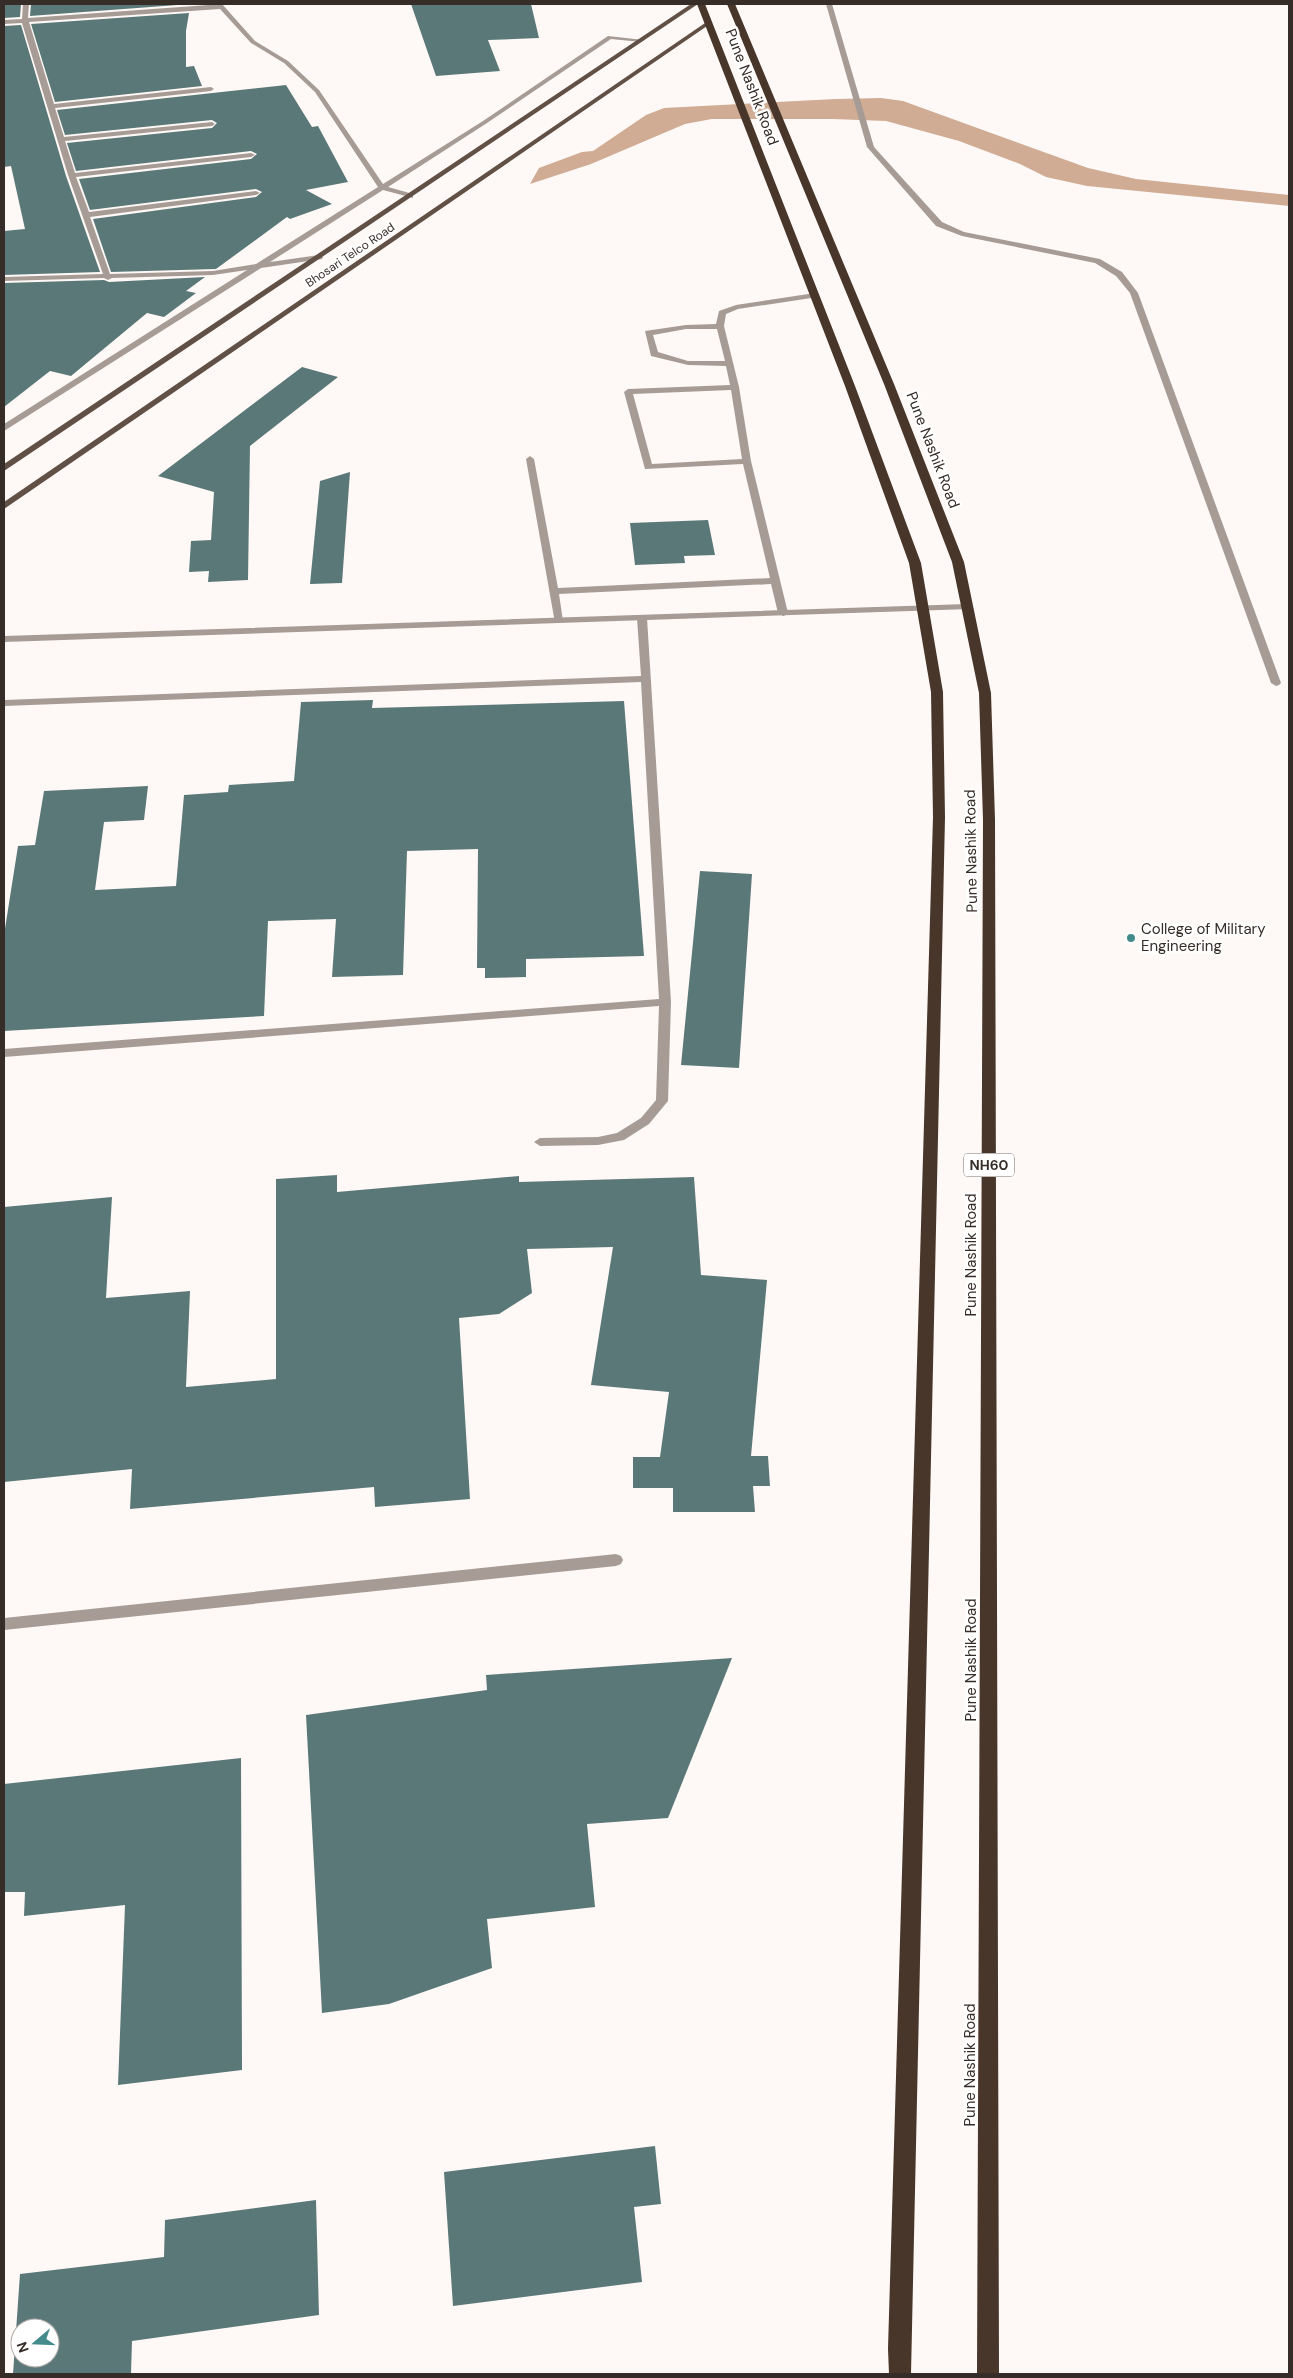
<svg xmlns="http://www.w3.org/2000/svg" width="1293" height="2378" font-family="'DM Sans',sans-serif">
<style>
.water{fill:#d1ac95}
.building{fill:#5b7878;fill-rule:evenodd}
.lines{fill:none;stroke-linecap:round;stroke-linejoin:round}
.lane{fill:#a69c95;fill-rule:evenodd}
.street{fill:#a69c95;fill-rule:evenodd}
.primary{fill:#615045;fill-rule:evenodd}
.highway{fill:#49362a;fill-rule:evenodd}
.poi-dot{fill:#448c8b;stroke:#fff;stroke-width:2}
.labels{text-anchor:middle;stroke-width:5;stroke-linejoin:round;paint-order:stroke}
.far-street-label{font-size:12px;fill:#362d28;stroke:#fff}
.shield{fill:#fff;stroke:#726c68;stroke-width:1}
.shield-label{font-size:14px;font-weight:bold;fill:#362d28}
.street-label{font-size:15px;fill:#362d28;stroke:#fff}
.poi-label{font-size:15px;fill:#362d28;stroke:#fff;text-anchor:start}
</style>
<rect width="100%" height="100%" fill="#fef9f6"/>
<path class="water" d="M881 98 903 101 1088 168 1136 179 1289 195V206L1087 186 1046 177 1020 164 959 141 908 127 886 121 832 119H712L685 124 591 164 530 184 539 168 582 152 593 151 646 115 664 108 836 99Z"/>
<path class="building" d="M4 4H21L20 17 4 18Z
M31 4H191L30 16Z
M411 4H531L539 38 488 40 500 71 436 76Z
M189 13 186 31V67L194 66 202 86 55 102 31 24Z
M21 25 66 176 100 272 4 275V231L25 229 11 166 4 167V26Z
M286 85 312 127 318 126 348 182 306 190 332 204 290 219 287 217 216 269 111 272 93 219 256 197 262 192 256 189 90 210 79 179 251 159 257 154 251 151 76 171 67 143 212 128 217 123 212 120 65 135 57 110Z
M205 277 186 291 196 293 164 317 147 313 71 376 50 371 4 407V283L104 280 109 282Z
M302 367 338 377 250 446 248 580 208 582 209 571 189 572 191 541 211 540 214 492 158 476Z
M350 472 342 583 310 584 320 481Z
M708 520 715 555 684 556 685 563 635 565 630 523Z
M373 700 372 708 624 701 644 956 526 959V977L485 978V968H477L478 849 407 851 403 975 332 977 336 919 268 921 264 1016 4 1031V935L18 846 35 845 44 791 148 786 144 820 104 822 95 890 176 886 184 795 228 792 229 785 294 781 301 702Z
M700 871 752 874 739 1068 681 1065Z
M337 1175V1192L519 1176V1182L694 1177 701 1275 767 1280 751 1456H768L770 1486H753L755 1512H673V1488H633V1457H660L669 1392 591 1385 613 1247 527 1249 532 1293 499 1314 459 1318 470 1499 375 1507 374 1487 130 1509 132 1469 4 1482V1207L112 1197 106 1298 190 1291 186 1387 276 1379V1179Z
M732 1658 668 1818 587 1824 595 1907 487 1919 492 1968 389 2004 322 2013 306 1715 487 1690 486 1675Z
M241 1758 242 2070 118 2085 125 1905 24 1916 25 1892H4V1784Z
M655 2146 661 2204 634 2207 642 2282 453 2306 444 2172Z
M316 2200 319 2315 132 2341 131 2374H13L20 2274 164 2257 165 2220ZM20 2328H50V2358H20Z"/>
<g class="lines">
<path class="lane" d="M826 4H832L874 147 942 222 964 232 1100 259 1122 272 1138 293 1281 683 1279 685 1276 686 1271 683 1130 293 1116 276 1095 263 962 236 936 226 867 147Z
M815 293H818V297L738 309 726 314 724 326 739 387 751 461 788 613 786 615 783 616 778 613 771 584 559 594 563 621 561 623H555L526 459 530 456 534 459 558 588 770 578 743 464 645 469 624 392 628 389 730 385 726 366 688 365 651 356 645 331 686 325 716 324 719 311 736 305ZM686 329H717L725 361H688L658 352 653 335ZM731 390 742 459 652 464 633 394Z
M642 615 647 618 671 1002 668 1101 649 1124 624 1140 598 1145 540 1146 534 1142 540 1138 598 1137 617 1133 641 1118 656 1100 659 1006 4 1057V1049L659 999 641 682 4 706V700L641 676 637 618Z"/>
<path class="street" d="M23 4H29L28 18 222 4 255 41 288 61 319 90 383 184 483 121 608 36 644 40 641 42 611 39 487 123 388 187 413 194V198L383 190 270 262 319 255 323 257 322 259 261 268 4 431V424L247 270 213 275 112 278 108 280 104 278 4 281V277L103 274 68 175 22 23 4 24V20L22 19ZM220 9 251 43 284 63 315 92 378 187 256 264 213 271 110 274 90 217 256 195 260 193 256 191 89 212 76 177 251 157 255 155 251 153 75 173 65 141 212 126 215 124 212 122 64 137 55 108 211 91 214 89 211 87 54 104 29 22Z
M967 604 972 607 970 609 4 642V636Z
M616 1554 621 1556 623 1560 621 1564 616 1566 4 1630V1618Z"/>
<path class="primary" d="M691 4H698L4 471V464Z
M708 21 710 24 4 509V502Z"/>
<path class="highway" d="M697 4H705L855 386 921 563 943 692 945 817 911 2374H889L888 2349 933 817 931 692 909 563 845 386Z
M727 4H735L894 384 964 562 991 693 995 820 999 2374H977L983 820 979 693 952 562 884 384Z"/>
</g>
<circle class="poi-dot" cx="1131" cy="938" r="5"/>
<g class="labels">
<g class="far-street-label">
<text transform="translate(350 255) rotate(-34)" y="4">Bhosari Telco Road</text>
</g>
<rect class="shield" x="964" y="1153.5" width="50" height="23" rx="4"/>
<g class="shield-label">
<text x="989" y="1170">NH60</text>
</g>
<g class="street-label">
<text transform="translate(752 87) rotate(69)" y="5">Pune Nashik Road</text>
<text transform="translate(933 450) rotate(69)" y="5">Pune Nashik Road</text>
<text transform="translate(971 851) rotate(-91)" y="5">Pune Nashik Road</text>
<text transform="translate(971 1255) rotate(-90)" y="5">Pune Nashik Road</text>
<text transform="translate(971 1660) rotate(-90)" y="5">Pune Nashik Road</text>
<text transform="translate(970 2065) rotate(-90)" y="5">Pune Nashik Road</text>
</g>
<g class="poi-label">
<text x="1141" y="934">College of Military<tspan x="1141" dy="17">Engineering</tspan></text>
</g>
</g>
<rect width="1293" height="2378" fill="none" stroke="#362d28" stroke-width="10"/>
<g transform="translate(35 2343) rotate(251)"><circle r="24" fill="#ffffff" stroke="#afaba9"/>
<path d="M0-4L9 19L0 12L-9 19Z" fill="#448c8b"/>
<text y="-8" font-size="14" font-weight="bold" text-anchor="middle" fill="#362d28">N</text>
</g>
</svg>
